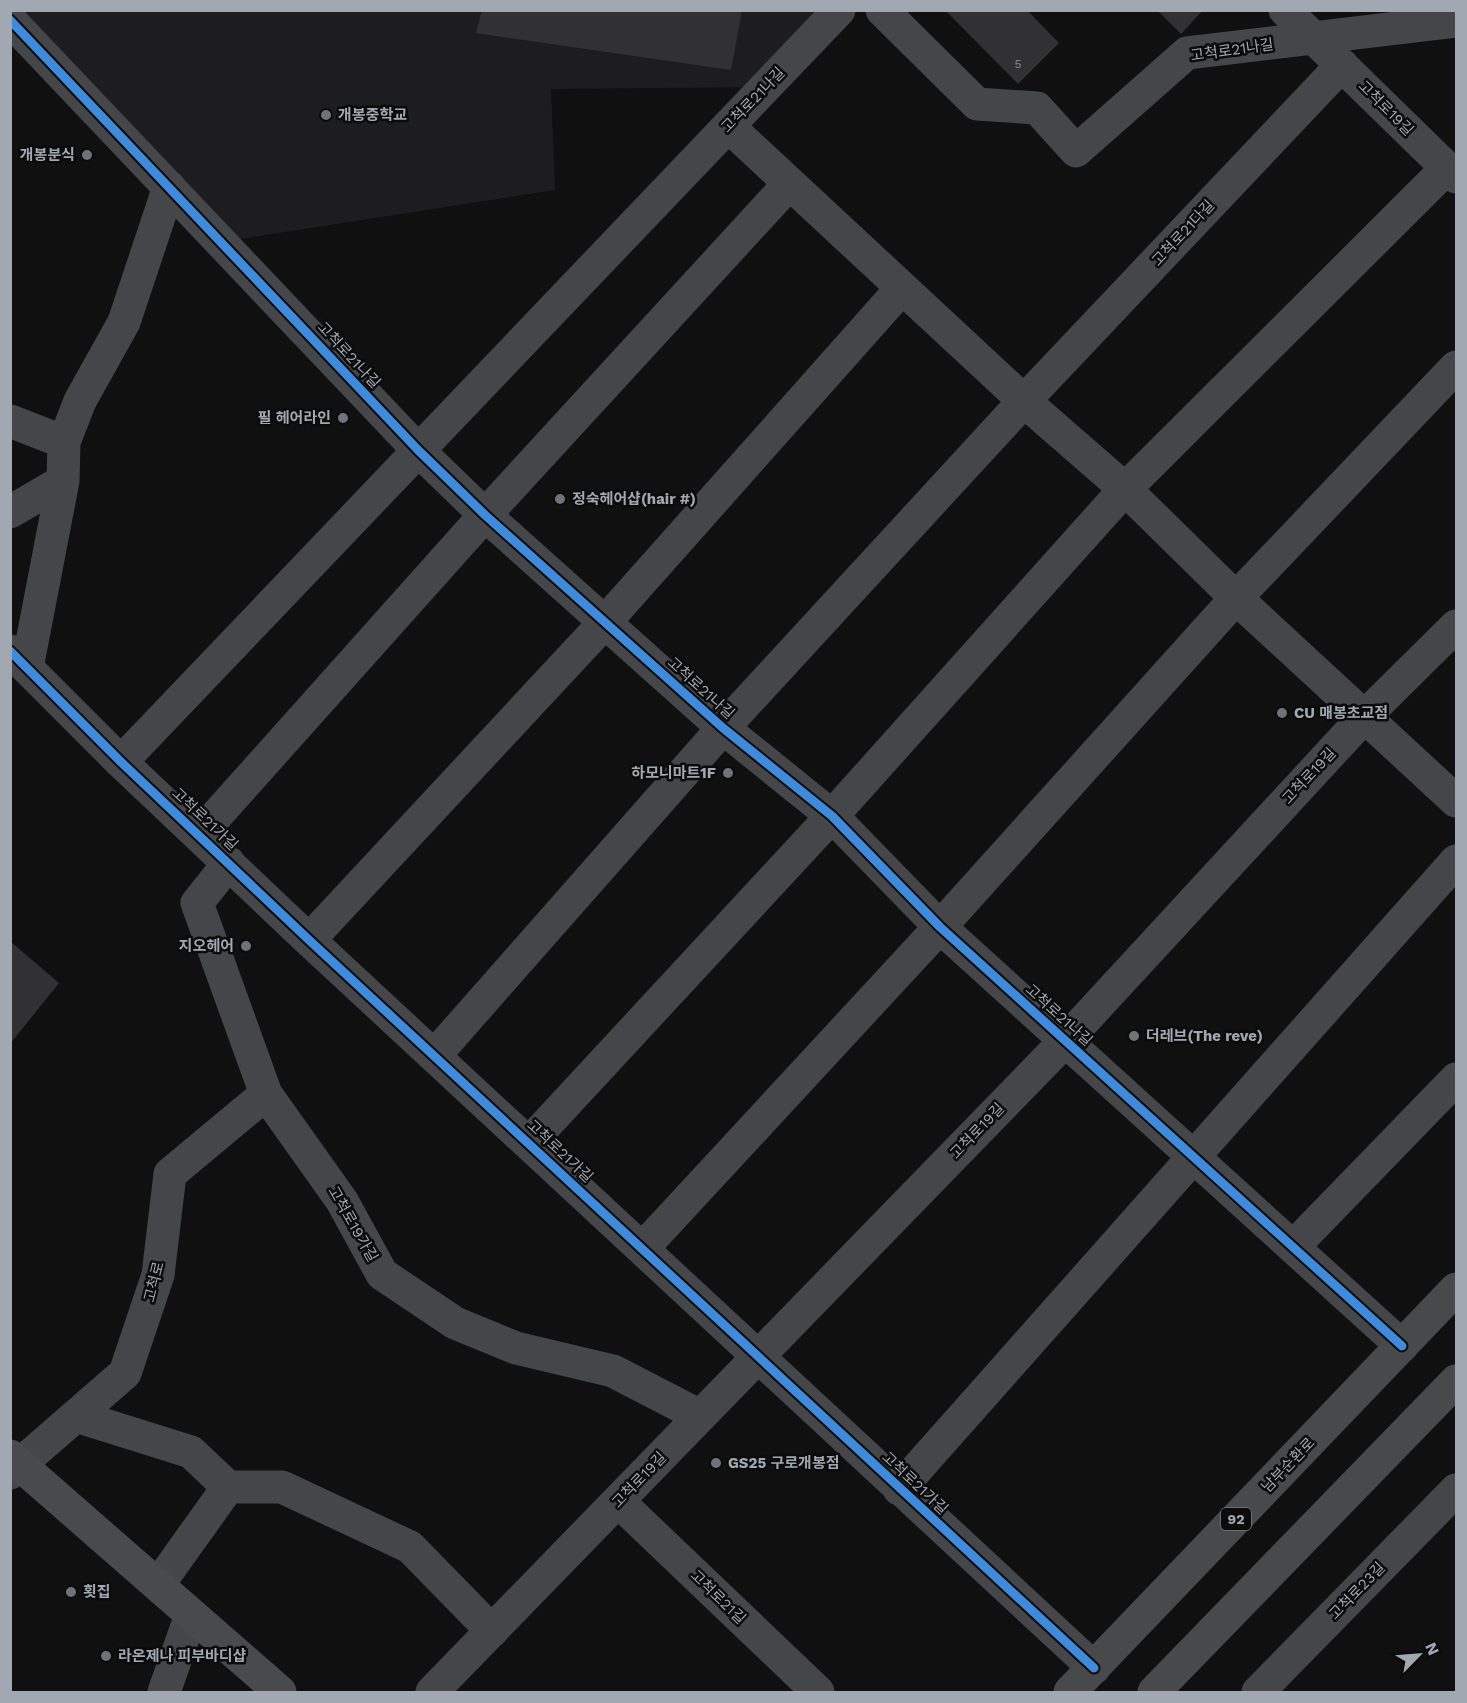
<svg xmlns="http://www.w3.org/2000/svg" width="1467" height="1703" font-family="'Work Sans','Noto Sans KR',sans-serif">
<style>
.built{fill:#1d1d1f}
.building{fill:#313133}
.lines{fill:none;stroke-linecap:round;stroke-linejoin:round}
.minor{stroke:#454649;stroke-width:33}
.secondary{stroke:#494a4d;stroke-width:33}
.primary{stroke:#47494b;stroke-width:33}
.cycleway-casing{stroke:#0b0b0c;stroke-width:13}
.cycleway{stroke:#408adc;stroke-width:9}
.poi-dot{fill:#6f7379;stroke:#0b0b0c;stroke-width:2}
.labels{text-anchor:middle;stroke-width:5;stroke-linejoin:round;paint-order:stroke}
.number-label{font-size:12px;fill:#868a92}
.shield{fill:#0b0b0c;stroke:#757980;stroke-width:1.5}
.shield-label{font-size:14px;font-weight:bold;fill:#a2a8b1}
.street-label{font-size:15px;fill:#a2a8b1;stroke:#0b0b0c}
.poi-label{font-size:15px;font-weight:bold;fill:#a2a8b1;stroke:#0b0b0c;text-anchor:start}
</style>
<rect width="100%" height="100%" fill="#101011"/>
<path class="built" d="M11 10 839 11 766 87 551 89 555 190 221 242Z"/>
<path class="building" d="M482 10H742L731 70 476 33Z
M945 10H1027L1059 43 1018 84Z
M1157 10H1203L1181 34Z
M10 941 59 983 10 1044Z"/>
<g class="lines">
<path class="minor" d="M882 10 977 104 1037 108 1076 151 1187 53 1456 21
M1285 10 1456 177
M10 20 418 450 485 515 723 728 832 816 940 927 1402 1346
M728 126 1024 401 1125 489 1236 598 1456 801
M10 421 64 442
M10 512 63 481
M10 651 121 762 309 940 1094 1668
M27 668 63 481 64 442 80 401 124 322 169 187
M121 762 839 10
M199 835 485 515 789 184
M229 863 197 903 266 1094 342 1201 382 1274 455 1323 516 1348 613 1371 700 1416
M309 940 606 621 902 288
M435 1055 723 728 1024 401 1342 65
M529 1143 832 816 1125 489 1447 168
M1293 1247 1456 1079
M642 1249 940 927 1236 598 1456 367
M76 1416 191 1452 228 1487
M10 1473 125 1373 158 1275 170 1174 266 1094
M899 1489 1456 861
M618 1501 818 1692
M158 1585 228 1487H282L410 1547 492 1631
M164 1692 191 1615
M432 1692 1065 1041 1364 717 1456 626
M1258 1692 1456 1490"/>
<path class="secondary" d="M10 1456 280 1692"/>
<path class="primary" d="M1070 1692 1456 1289
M1154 1692 1456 1381"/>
<defs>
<path id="cycleway" d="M10 20 418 450 485 515 723 728 832 816 940 927 1402 1346
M10 651 121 762 309 940 1094 1668"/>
</defs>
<use href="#cycleway" class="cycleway-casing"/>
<use href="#cycleway" class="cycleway"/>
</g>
<g class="poi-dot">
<circle cx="326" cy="115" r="6"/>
<circle cx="87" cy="155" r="6"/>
<circle cx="343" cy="418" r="6"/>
<circle cx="560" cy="499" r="6"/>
<circle cx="1282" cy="713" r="6"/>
<circle cx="728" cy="773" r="6"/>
<circle cx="246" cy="946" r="6"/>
<circle cx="1134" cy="1036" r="6"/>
<circle cx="716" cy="1463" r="6"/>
<circle cx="71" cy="1592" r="6"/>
<circle cx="106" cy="1656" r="6"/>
</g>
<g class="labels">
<g class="number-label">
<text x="1018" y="68">5</text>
</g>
<rect class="shield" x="1221" y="1508" width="30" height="22" rx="4.5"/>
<g class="shield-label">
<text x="1236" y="1524">92</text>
</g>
<g class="street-label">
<text transform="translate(1232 50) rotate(-8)" y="5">고척로21나길</text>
<text transform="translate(753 100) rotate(-46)" y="5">고척로21나길</text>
<text transform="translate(1386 108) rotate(45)" y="5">고척로19길</text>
<text transform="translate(1183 233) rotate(-47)" y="5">고척로21다길</text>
<text transform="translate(349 355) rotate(47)" y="5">고척로21나길</text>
<text transform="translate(701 688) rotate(42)" y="5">고척로21나길</text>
<text transform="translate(1309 776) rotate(-47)" y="5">고척로19길</text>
<text transform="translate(205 819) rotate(43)" y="5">고척로21가길</text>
<text transform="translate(1059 1015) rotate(42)" y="5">고척로21나길</text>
<text transform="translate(977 1131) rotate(-46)" y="5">고척로19길</text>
<text transform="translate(560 1151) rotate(43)" y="5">고척로21가길</text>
<text transform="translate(353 1224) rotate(60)" y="5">고척로19가길</text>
<text transform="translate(154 1282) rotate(-76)" y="5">고척로</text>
<text transform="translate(1288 1465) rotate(-46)" y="5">남부순환로</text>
<text transform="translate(639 1480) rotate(-46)" y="5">고척로19길</text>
<text transform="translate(915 1483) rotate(43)" y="5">고척로21가길</text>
<text transform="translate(1357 1591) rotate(-46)" y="5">고척로23길</text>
<text transform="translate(718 1597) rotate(44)" y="5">고척로21길</text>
</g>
<g class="poi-label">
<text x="338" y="120">개봉중학교</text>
<text x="75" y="160" text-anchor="end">개봉분식</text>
<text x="331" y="423" text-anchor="end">필 헤어라인</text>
<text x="572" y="504">정숙헤어샵(hair #)</text>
<text x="1294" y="718">CU 매봉초교점</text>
<text x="716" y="778" text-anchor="end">하모니마트1F</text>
<text x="234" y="951" text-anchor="end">지오헤어</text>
<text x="1146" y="1041">더레브(The reve)</text>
<text x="728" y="1468">GS25 구로개봉점</text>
<text x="83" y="1597">횟집</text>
<text x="118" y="1661">라온제나 피부바디샵</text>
</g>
</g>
<rect width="1467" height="1703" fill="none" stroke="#a2a8b1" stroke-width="24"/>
<g transform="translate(1419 1655) rotate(65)" stroke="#0b0b0c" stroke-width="4.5" paint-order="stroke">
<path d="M0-4.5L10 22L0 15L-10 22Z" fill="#a2a8b1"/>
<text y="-9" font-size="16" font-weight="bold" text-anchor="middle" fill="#a2a8b1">N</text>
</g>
</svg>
